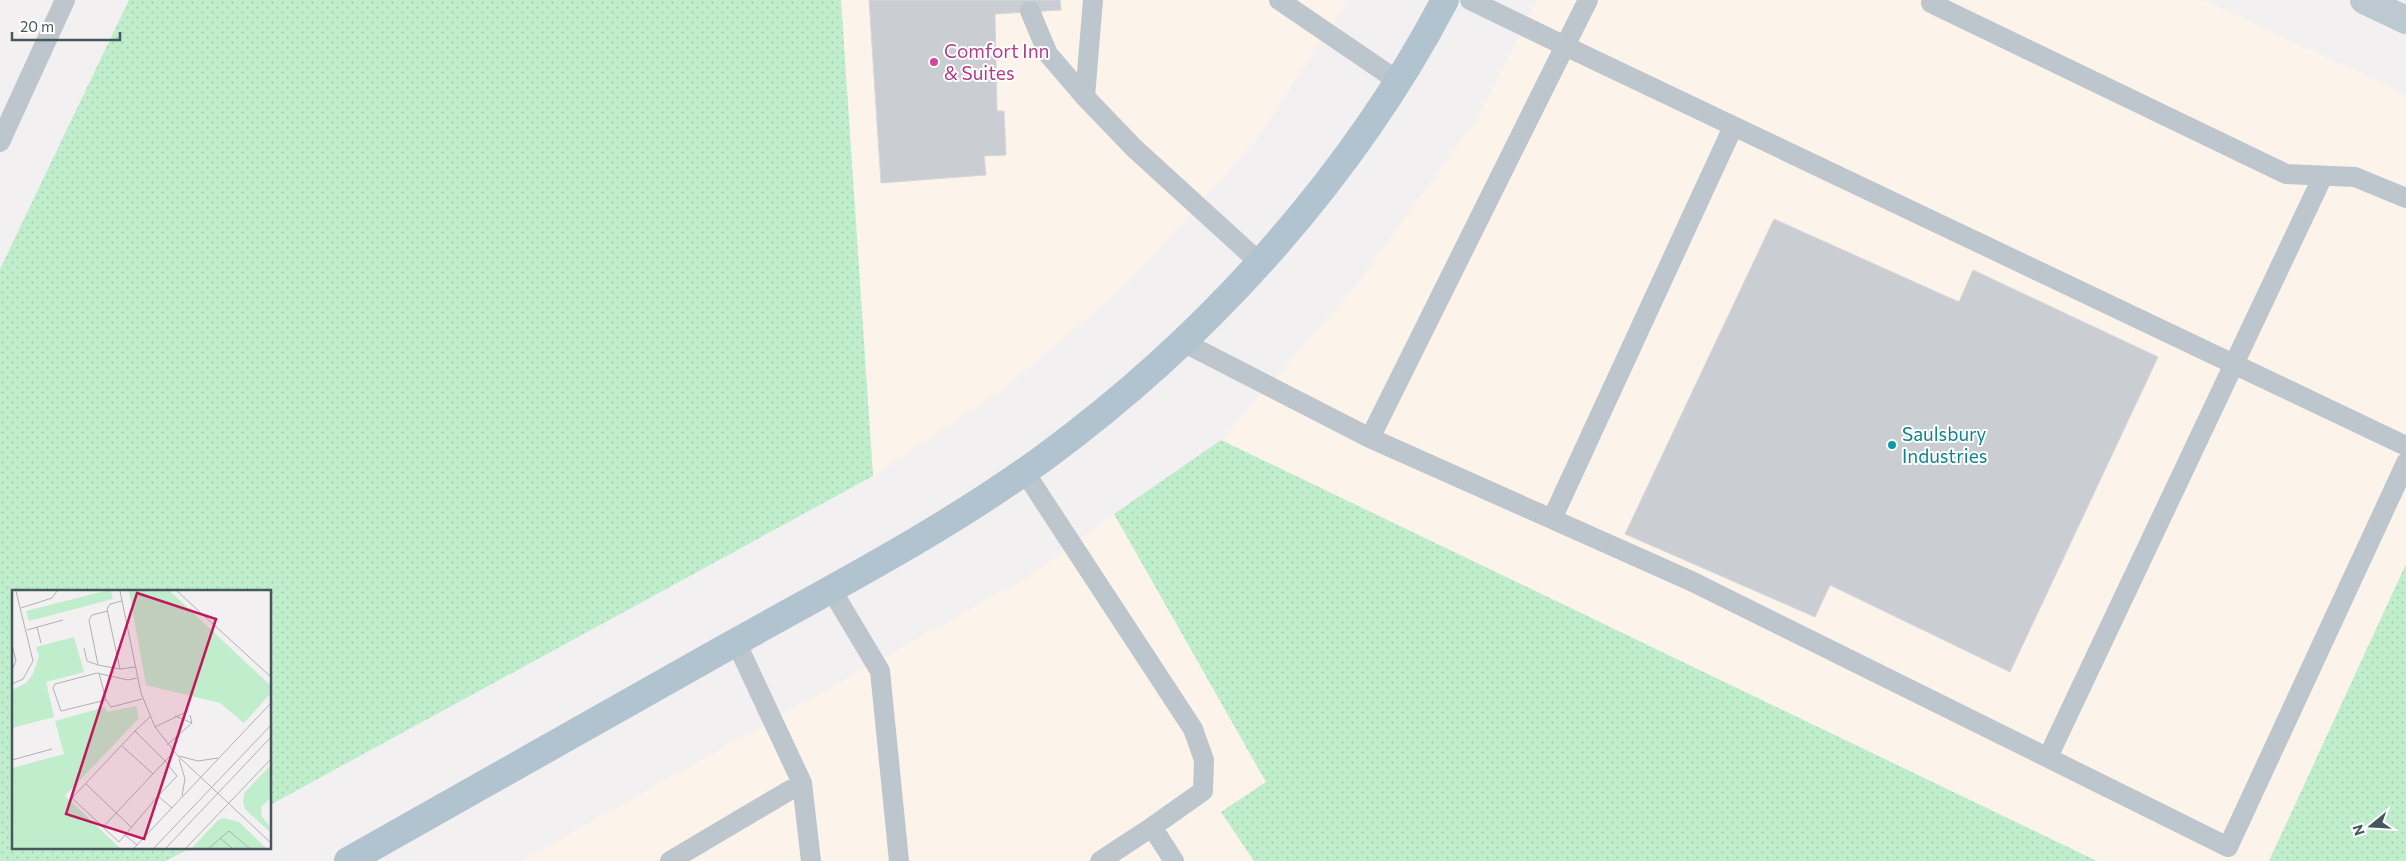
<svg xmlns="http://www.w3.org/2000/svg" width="2406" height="861" font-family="Commissioner,sans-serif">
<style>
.commercial{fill:#fcf4ea}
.grass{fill:url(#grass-dots)}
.building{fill:#caced2;stroke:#d4d7db}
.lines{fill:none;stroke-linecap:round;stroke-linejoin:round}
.service{stroke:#bcc6cc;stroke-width:20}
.secondary{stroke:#bcc9d1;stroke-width:28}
.primary{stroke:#b0c3ce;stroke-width:28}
.hotel-dot{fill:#d1479c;stroke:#fff;stroke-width:2}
.culture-dot{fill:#0f9aa8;stroke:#fff;stroke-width:2}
.labels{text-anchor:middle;stroke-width:4;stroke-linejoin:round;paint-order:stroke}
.hotel-label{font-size:19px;fill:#b23c85;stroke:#fff;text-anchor:start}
.culture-label{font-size:19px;fill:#0d838f;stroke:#fff;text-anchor:start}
.inset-road{fill:none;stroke:#aeb2b5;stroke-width:1}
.view{fill:#c2185b;fill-opacity:0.15;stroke:#c2185b;stroke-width:2.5}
.inset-edge{fill:none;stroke:#48565d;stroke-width:2.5}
</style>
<defs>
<pattern id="grass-dots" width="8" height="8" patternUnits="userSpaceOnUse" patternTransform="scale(1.25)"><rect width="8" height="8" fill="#c0eecc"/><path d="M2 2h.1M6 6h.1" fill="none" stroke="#a6ceb2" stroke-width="1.8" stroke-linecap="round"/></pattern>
</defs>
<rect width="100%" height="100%" fill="#f2f0f0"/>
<path class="commercial" d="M841 0H1348L1257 139 1128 283 1006 387 873 476Z
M1537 0H2203L2406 94V564L2269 861H2097L1221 440 1357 284 1480 114Z
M1114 514 1266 782 1221 812 1254 861H521L1029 576Z"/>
<path class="grass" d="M129 0H841L873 476 270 805V591H14V847H192L166 861H0V269Z
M1221 440 2097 861H1254L1221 812 1266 782 1114 514Z
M2406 564V861H2269Z"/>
<path class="building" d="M869 0H1060L1061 10 995 14 997 111H1004L1006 155 984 156 986 175 881 183Z
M1774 219 1959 302 1973 270 2158 357 2010 672 1830 585 1815 617 1625 534Z"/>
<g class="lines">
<path class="service" d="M1279 0 1398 81
M1588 0 1565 46 2406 446
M1931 3 2286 174 2355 177 2406 198
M1030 11 1048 54 1085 97 1134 148 1260 263
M1085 97 1093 0
M0 142 65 0
M1181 341 1370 438 1565 46 1470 0
M1370 438 1691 581 2228 847 2406 463
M1024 471 1193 729 1204 760 1203 791 1152 827 1174 861
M1552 519 1733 127
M831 589 880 671 899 861
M2048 757 2323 176
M802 783 811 861
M670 861 802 783 736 642
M1100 861 1152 827"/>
<path class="secondary" d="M2364 0 2406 20"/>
<path class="primary" d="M348 861C474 790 600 719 727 647 834 587 945 530 1045 457 1207 338 1351 179 1445 0"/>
</g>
<circle class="hotel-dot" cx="934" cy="62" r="5"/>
<circle class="culture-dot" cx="1892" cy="445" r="5"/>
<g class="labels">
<g class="hotel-label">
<text x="944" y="58">Comfort Inn<tspan x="944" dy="22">&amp; Suites</tspan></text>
</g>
<g class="culture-label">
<text x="1902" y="441">Saulsbury<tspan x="1902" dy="22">Industries</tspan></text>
</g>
</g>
<g transform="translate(12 590)">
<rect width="259" height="259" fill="#f2f0f0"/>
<path d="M93 1H99L101 9 17 31 14 21ZM117 1H158L259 96V103L232 133 208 113 134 95ZM62 47 72 82 34 92 42 127 0 138V100L14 93 21 84 27 66 24 57ZM124 116 127 128 53 206 108 258H0V178L52 164 43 131 93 117 95 122ZM259 175V208L249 217 250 227 259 237V243L233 219 231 211 233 202ZM212 228 227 232 254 258H180L206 230Z" fill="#c0eecc"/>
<path class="inset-road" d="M108 1 129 103 143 137 166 166 259 253M165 1 259 87M110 11 98 14 95 19 108 79 123 77M9 18 40 8 45 1M96 21 80 25 77 30 86 75 108 79M25 37 29 53M15 40 51 30M0 55 4 71 0 80M72 58 75 71 86 75M87 83 94 110M125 88 116 90 85 83 43 94 41 98 49 121 94 110 99 117 130 109M0 94 11 89 21 71 4 1M163 126 180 133M138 127 123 141 153 171 162 162M143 137 172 123M123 141 60 208 107 252 113 245 125 255M155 155 180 133 178 125M110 156 141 184M167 166 186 171 206 168M167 169 173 189 170 206M0 170 40 159M74 194 119 237M91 237 153 171 165 186 146 206 160 218M113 245 146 206M208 248 220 258M122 258 259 113M142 258 259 135M154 258 259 147M174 258 259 169M197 258 217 241 237 258"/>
<path class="view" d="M125 3 204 29 132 249 54 224Z"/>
<rect width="259" height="259" class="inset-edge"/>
</g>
<g transform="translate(2371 826) rotate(252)" stroke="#ffffff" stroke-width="4" paint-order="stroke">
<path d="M0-4L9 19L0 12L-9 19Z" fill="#48565d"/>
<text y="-8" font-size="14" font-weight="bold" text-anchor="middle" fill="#48565d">N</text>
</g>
<path d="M12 32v8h108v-8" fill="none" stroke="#48565d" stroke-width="2.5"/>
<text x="20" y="32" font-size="15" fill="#48565d" stroke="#ffffff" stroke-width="4" paint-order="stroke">20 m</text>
</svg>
